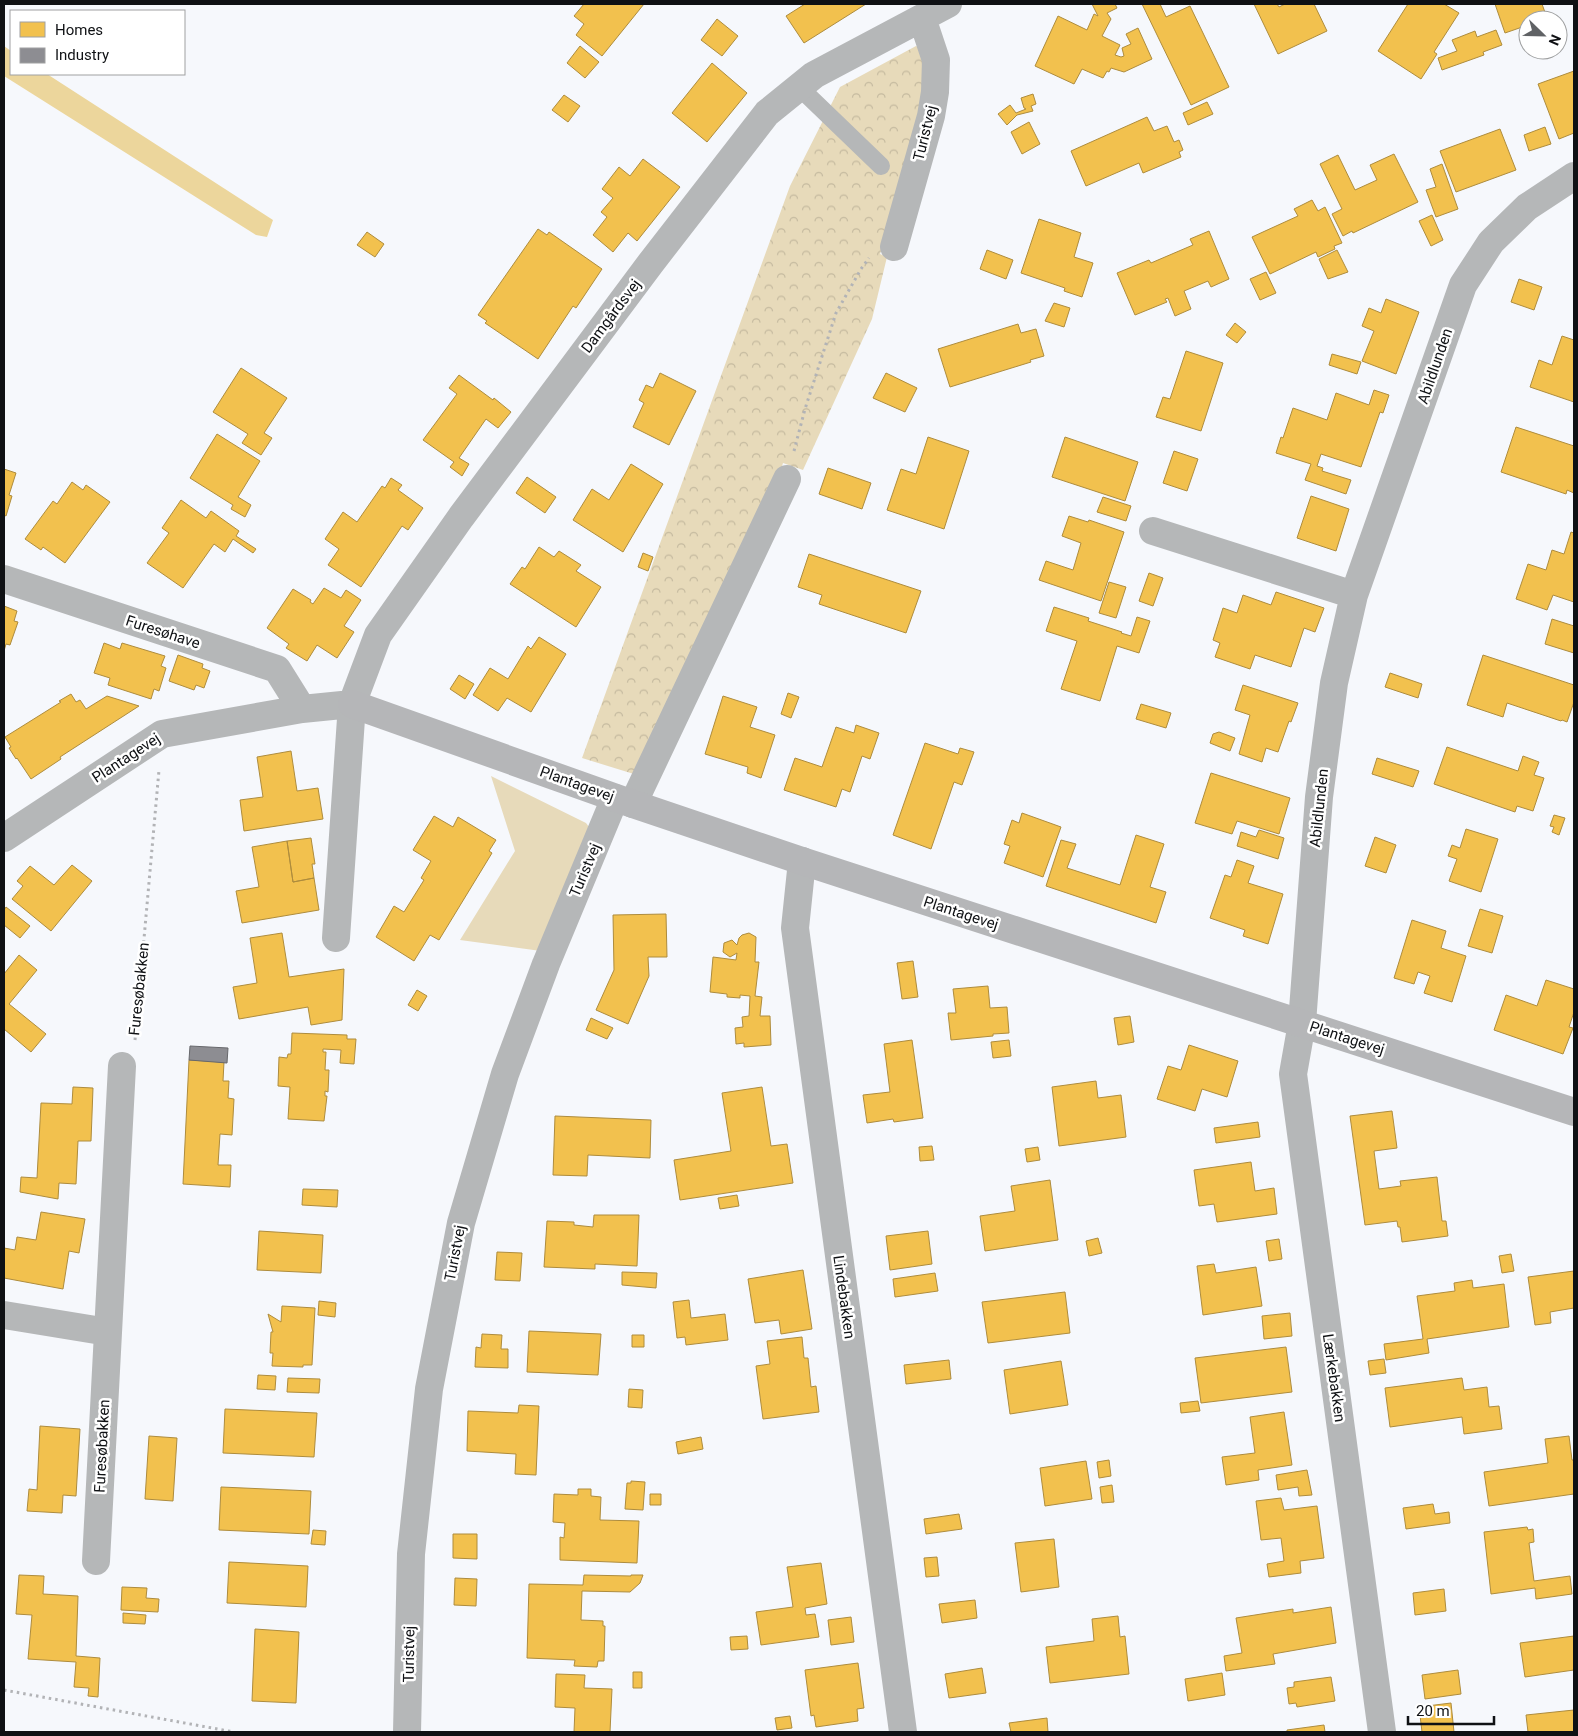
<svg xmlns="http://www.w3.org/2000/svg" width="1578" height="1736" font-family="Roboto,sans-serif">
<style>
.grass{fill:#e7daba}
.park{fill:url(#park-crowns)}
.water{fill:#ecd69c}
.homes{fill:#f2c14e;stroke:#ae8c3d}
.industry{fill:#8d8d92;stroke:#67686c}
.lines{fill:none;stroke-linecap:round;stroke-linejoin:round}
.path{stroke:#b2b3b6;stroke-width:3;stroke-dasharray:2.5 4;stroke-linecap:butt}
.lane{stroke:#b5b7b8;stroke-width:18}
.street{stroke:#b5b7b8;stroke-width:28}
.secondary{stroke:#b5b6b8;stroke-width:28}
.labels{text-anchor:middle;stroke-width:5;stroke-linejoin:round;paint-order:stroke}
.street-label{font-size:15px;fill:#0f1114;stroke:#fff}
</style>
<defs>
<pattern id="park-crowns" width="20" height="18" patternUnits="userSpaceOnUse" patternTransform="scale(1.25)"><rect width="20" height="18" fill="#e7daba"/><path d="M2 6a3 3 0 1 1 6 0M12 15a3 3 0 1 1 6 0" fill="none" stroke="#c5ba9f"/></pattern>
</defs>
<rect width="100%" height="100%" fill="#f6f8fc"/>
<path class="grass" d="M491 776 586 823 589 827 541 951 460 940 515 851Z"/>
<path class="park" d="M916 46 925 51 929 58 908 175 880 254 887 257 872 319 803 470 783 463 775 488 637 775 582 758 790 186 840 87Z"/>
<path class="water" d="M4 46 11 51V74H47L273 220 267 237 256 235 4 76Z"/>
<path class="homes" d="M584 4H644L602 56 576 35 584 24 574 16Z
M805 4H866L804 43 786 16Z
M1092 4H1115L1117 8 1107 13 1111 19 1102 36 1120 45 1115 55 1121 57 1124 56 1122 48 1131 44 1126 34 1138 28 1152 59 1124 72 1111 68 1109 72 1107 71 1103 78 1082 69 1074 84 1035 66 1058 16 1087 30 1094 14 1098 16Z
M1142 4H1160L1166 17 1190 6 1229 87 1191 105Z
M1254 4H1277L1279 7 1285 4H1314L1327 31 1278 54Z
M1408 4H1444L1459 13 1434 52 1437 54 1421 79 1378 51Z
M1495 4H1542L1547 18 1542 20H1528V25L1505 33Z
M717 19 738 36 722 56 701 40Z
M1496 30 1502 45 1483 52 1484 55 1442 70 1438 58 1457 51 1452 40 1475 31 1477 37Z
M580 46 599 62 585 78 567 63Z
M712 63 747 93 707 142 672 113Z
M1574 71V133L1559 139 1538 84Z
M1033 94 1036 104 1031 106 1033 111 1017 115 1007 125 998 114 1010 105 1016 113 1026 109 1024 108 1021 98Z
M564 95 580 106 568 122 552 110Z
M1207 102 1213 114 1188 125 1183 113Z
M1147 117 1154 131 1167 126 1174 142 1179 140 1183 150 1179 152 1181 157 1143 173 1139 163 1086 186 1071 151Z
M1029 122 1040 144 1022 154 1011 132Z
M1545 127 1551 144 1529 151 1524 135Z
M1500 129 1516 170 1456 192 1440 151Z
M1394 154 1418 202 1353 233 1352 231 1343 236 1332 214 1342 209 1320 164 1338 155 1355 190 1377 180 1370 165Z
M643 159 680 187 637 241 628 233 613 252 593 235 607 217 601 212 613 198 602 189 619 167 630 176Z
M1442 164 1458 209 1436 217 1426 190 1436 187 1430 169Z
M1312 200 1318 211 1325 207 1342 243 1334 246 1335 249 1318 257 1316 252 1270 274 1252 237 1298 216 1294 209Z
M1432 215 1443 240 1431 246 1419 221Z
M1039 219 1081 233 1074 257 1093 263 1082 297 1064 291 1065 288 1021 273Z
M538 229 547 235 549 232 602 269 576 308 573 306 538 359 485 323 487 321 478 315Z
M1209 231 1229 279 1211 287 1208 281 1184 291 1191 309 1175 316 1168 298 1165 299 1167 302 1135 315 1117 273 1149 260 1151 263 1193 245 1190 239Z
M367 232 384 244 375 257 357 245Z
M987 250 1013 260 1006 279 980 269Z
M1337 250 1348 272 1328 279 1319 259Z
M1266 272 1276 293 1260 300 1250 279Z
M1519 279 1542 287 1534 310 1511 302Z
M1386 299 1419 312 1396 374 1362 361 1374 331 1362 326 1369 308 1381 313Z
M1054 303 1070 308 1064 327 1045 321Z
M1235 323 1246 332 1237 343 1226 335Z
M1018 324 1021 333 1036 329 1044 356 1030 360 1031 362 950 387 938 349Z
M1562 336 1574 340V402L1530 387 1539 360 1552 365Z
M1186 351 1223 363 1201 431 1156 417 1163 397 1170 399Z
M1332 354 1361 362 1357 374 1329 365Z
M241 368 287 398 264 433 272 438 261 455 242 443 248 434 213 412Z
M660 373 696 391 669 445 633 427 644 403 639 400 646 385 653 388Z
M886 373 917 388 905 412 873 398Z
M459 375 493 400 494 398 511 412 498 428 486 419 459 458 469 464 462 476 450 467 454 462 423 440 457 394 449 388Z
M1374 390 1389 395 1383 413 1380 412 1361 467 1321 454 1317 466 1323 468 1322 471 1351 480 1346 494 1305 480 1311 464 1276 453 1281 437 1283 438 1293 408 1327 420 1336 393 1369 405Z
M1516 427 1574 446V493L1567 490 1566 494 1501 472Z
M217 434 260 461 238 497 251 505 245 517 231 509 233 505 190 478Z
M928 437 969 451 944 529 887 510 901 469 916 474Z
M1065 437 1138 462 1125 501 1052 477Z
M1174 451 1198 459 1187 491 1163 483Z
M631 464 663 484 623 552 573 520 592 489 609 500Z
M828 468 871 483 862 509 819 494Z
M4 469 16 473 9 495 12 496 6 516 4 515Z
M527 477 556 497 545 513 516 493Z
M391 478 402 485 398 490 423 508 408 530 402 526 361 587 328 565 339 549 325 539 343 512 357 522 382 486 385 488Z
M72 482 83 490 86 485 110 502 65 563 43 547 41 550 25 539 53 501 57 504Z
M1311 496 1349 509 1336 551 1297 538Z
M1103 497 1131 506 1126 521 1097 512Z
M181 500 206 518 211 511 239 531 236 536 256 549 253 553 233 539 225 552 214 544 183 588 147 563 169 533 162 528Z
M1069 516 1088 522 1089 520 1124 532 1101 601 1039 580 1046 561 1073 570 1081 543 1062 536Z
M1571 532 1574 533V602L1553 595 1547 610 1516 599 1528 564 1546 570 1552 550 1564 554Z
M539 547 554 557 559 551 581 565 576 571 601 587 576 627 510 584 522 567 525 569Z
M643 553 653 557 648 571 638 567Z
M809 554 921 591 906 633 819 604 822 595 798 587Z
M1149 573 1163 578 1153 606 1139 601Z
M1109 582 1126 587 1116 618 1099 613Z
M324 588 341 598 346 590 361 600 344 626 354 632 337 658 317 645 307 661 286 648 289 644 267 628 293 589 311 600 310 602 313 604Z
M1276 592 1324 608 1315 632 1304 628 1291 667 1255 655 1250 669 1215 657 1220 643 1213 640 1223 608 1237 613 1243 595 1271 605Z
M4 606 17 611 14 621 18 622 10 645 6 644 4 651Z
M1054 607 1089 618 1088 621 1122 632 1121 633 1131 636 1137 617 1150 621 1139 653 1117 646 1100 701 1061 689 1077 641 1046 631Z
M1552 619 1574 626V653L1545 644Z
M539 637 566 654 531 712 507 698 498 711 473 695 490 668 508 679 528 646 531 649Z
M104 643 120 649 122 643 165 656 161 666 166 668 159 691 154 689 151 699 108 685 110 678 94 673Z
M178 655 203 664 202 668 210 671 204 688 196 685 194 690 169 681Z
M1483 655 1574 685V702L1567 722 1562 720 1561 721 1507 703 1503 717 1467 705Z
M1390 673 1422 684 1418 698 1385 687Z
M459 675 474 684 465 699 450 689Z
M1243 685 1298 703 1291 722 1289 721 1278 752 1266 748 1262 762 1239 754 1250 715 1235 710Z
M788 693 799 697 791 718 781 714Z
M71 694 76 702 80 700 86 709 107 696 139 706 60 757 61 759 31 779 17 758 16 759 9 748 11 747 5 737 61 702 59 701Z
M723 696 757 707 750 727 775 735 761 778 747 773 748 767 705 754Z
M1141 704 1171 713 1166 728 1136 719Z
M856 725 879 733 870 759 862 756 850 792 842 789 836 807 784 790 795 758 822 767 836 727 854 733Z
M1219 732 1235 738 1230 751 1210 743 1213 734Z
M925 743 958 754 960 748 974 752 962 785 954 782 931 849 893 835Z
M1447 747 1518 771 1523 756 1539 762 1534 775 1544 778 1533 811 1517 806 1515 812 1434 784Z
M291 751 297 791 318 788 323 819 244 831 240 800 263 797 257 757Z
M1377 758 1419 771 1413 787 1372 774Z
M1211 773 1290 798 1279 834 1237 821 1232 834 1195 823Z
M1022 813 1061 827 1043 877 1004 863 1010 846 1004 844 1012 820 1019 823Z
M1554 815 1565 818 1559 835 1552 832 1554 827 1550 826Z
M434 816 453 827 458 817 496 840 489 851 492 853 439 940 430 935 414 961 376 937 394 906 404 912 424 880 421 878 431 861 413 850Z
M1466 829 1498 839 1481 892 1449 881 1457 859 1448 856 1452 845 1460 848Z
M1259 830 1284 838 1278 859 1237 846 1241 832 1256 837Z
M1136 835 1164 844 1150 887 1166 892 1156 923 1046 886 1061 840 1076 844 1067 868 1120 885Z
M1375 837 1396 845 1386 873 1365 866Z
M311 838 315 864H312L314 878 293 882 287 841Z
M287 841 293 882 314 878 319 910 242 923 236 891 259 887 252 847Z
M1237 860 1254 866 1248 883 1283 894 1268 944 1243 936 1245 930 1210 918 1225 875 1231 877Z
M72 865 92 881 51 931 12 899 23 886 17 881 30 866 54 885Z
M6 907 30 926 20 938 4 925V910Z
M1480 909 1503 916 1492 953 1468 946Z
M666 914 667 957H648L649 976 628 1024 596 1010 614 970 613 915Z
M1412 920 1446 931 1441 948 1466 956 1452 1002 1424 993 1430 976 1418 972 1414 984 1394 978Z
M282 933 289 977 344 969 342 1020 311 1025 308 1007 239 1019 233 987 257 983 250 938Z
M749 933 756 937 755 962H759L755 996 762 997 760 1016H770L771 1045 744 1047V1043L736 1044 735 1028 743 1027 742 1017 749 1016 750 996 740 995V998L727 997V994L710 992 713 957 736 960 737 953 730 957 723 952 724 943 732 940 737 945 739 938 742 935Z
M19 955 37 970 9 1004 46 1034 31 1052 4 1029V974Z
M913 961 918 997 902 999 897 963Z
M1546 980 1574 989V1012L1569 1027 1573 1028 1563 1054 1494 1030 1506 995 1537 1006Z
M988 986 990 1008 1007 1007 1009 1033 993 1034V1036L951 1040 948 1013H956L953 989Z
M417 990 427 996 418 1011 408 1005Z
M1130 1016 1134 1042 1118 1045 1114 1018Z
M591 1018 613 1028 607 1039 586 1030Z
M292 1033 347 1035V1039H356L354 1064 340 1063 341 1050 323 1049V1052H326L325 1070H329L328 1092 325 1091V1096H327L324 1121 288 1119 290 1087 278 1086 279 1057 287 1058 288 1054H291Z
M912 1040 923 1118 894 1122 893 1119 867 1123 863 1095 890 1092 884 1044Z
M1009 1040 1011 1056 993 1058 991 1042Z
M1189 1045 1238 1061 1227 1097 1202 1089 1195 1111 1157 1099 1168 1066 1181 1070Z
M189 1060 224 1062 223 1081H229L228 1098 234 1099 232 1135 220 1134 218 1165H231L230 1187 183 1184Z
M1096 1081 1098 1098 1121 1095 1126 1137 1059 1146 1052 1087Z
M73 1087 93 1088 91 1141H78L76 1184 59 1183 58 1199 20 1192 21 1177 37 1178 41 1103 72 1104Z
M762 1087 771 1146 787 1144 793 1183 680 1200 674 1160 731 1151 722 1093Z
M1392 1111 1397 1148 1374 1151 1379 1189 1401 1186 1400 1181 1437 1177 1442 1221H1446L1448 1236 1402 1242 1400 1227H1398L1397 1221 1365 1225 1350 1116Z
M555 1116 651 1120 650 1158 588 1155 587 1176 553 1175Z
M1258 1122 1260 1137 1216 1143 1214 1128Z
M932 1146 934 1160 920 1161 919 1147Z
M1038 1147 1040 1160 1027 1162 1025 1149Z
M1251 1162 1255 1191 1274 1188 1277 1214 1217 1222 1214 1204 1199 1206 1194 1170Z
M1050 1180 1058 1240 985 1251 980 1216 1015 1211 1011 1186Z
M303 1189 338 1190 337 1207 302 1205Z
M737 1195 739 1206 720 1209 718 1198Z
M41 1212 85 1219 79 1253 69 1251 63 1289 4 1278V1248L15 1250 17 1237 36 1240Z
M594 1215H639L637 1266 595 1264V1269L544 1267 547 1221 574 1222V1225L593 1227Z
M259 1231 323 1235 321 1273 257 1270Z
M928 1231 932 1264 890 1270 886 1236Z
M1098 1238 1102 1253 1089 1256 1086 1241Z
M1279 1239 1282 1259 1269 1261 1266 1241Z
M497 1252 522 1253 520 1281 495 1280Z
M1511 1254 1514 1271 1502 1273 1499 1256Z
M1214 1264 1216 1273 1256 1267 1262 1306 1203 1315 1197 1266Z
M803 1270 812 1329 781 1334 779 1320 755 1323 748 1279Z
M1574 1271V1308L1550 1312 1551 1323 1535 1325 1528 1277Z
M622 1272 657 1273 656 1288 622 1285Z
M935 1273 938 1291 895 1297 893 1279Z
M1472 1280 1473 1288 1504 1284 1509 1327 1427 1339 1429 1353 1386 1360 1384 1344 1423 1339 1417 1296 1455 1291 1454 1283Z
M1065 1292 1070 1333 988 1343 982 1302Z
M689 1300 691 1318 725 1314 728 1340 686 1345 685 1337 677 1338 673 1302Z
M319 1301 336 1303 335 1317 318 1315Z
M282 1306 315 1308 312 1365H303V1367L272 1366 273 1353H270L271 1332H273L268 1314 281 1322Z
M1290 1313 1292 1336 1264 1339 1262 1316Z
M529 1331 601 1334 598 1375 527 1372Z
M482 1334 502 1335 501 1349H508V1368L475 1367 476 1347 481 1348Z
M632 1335H644V1347H632Z
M802 1337 804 1358H808L811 1387 816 1386 819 1412 763 1419 756 1366 770 1364 767 1341Z
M1286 1347 1292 1392 1201 1403 1195 1358Z
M1384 1359 1386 1373 1370 1375 1368 1361Z
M949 1360 951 1379 906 1384 904 1365Z
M1061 1361 1068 1405 1010 1414 1004 1370Z
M258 1375 276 1376 275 1390 257 1389Z
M288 1378 320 1379 319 1393 287 1392Z
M1462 1378 1464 1390 1487 1387 1489 1407 1499 1406 1502 1429 1464 1434 1462 1417 1390 1427 1385 1388Z
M629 1389 643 1390 642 1408 628 1407Z
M1198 1401 1200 1411 1181 1413 1180 1403Z
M519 1405 539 1406 536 1475 515 1474 516 1454 467 1451 468 1411 518 1413Z
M225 1409 317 1413 314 1457 223 1453Z
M1284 1412 1292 1465 1258 1470 1259 1480 1226 1485 1222 1457 1255 1453 1250 1417Z
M40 1426 80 1429 76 1496 63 1495 62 1513 27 1511 29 1489 37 1490Z
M149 1436 177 1438 173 1501 145 1499Z
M1569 1436 1572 1460H1574V1494L1489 1506 1484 1472 1548 1463 1545 1439Z
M701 1437 703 1449 678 1454 676 1442Z
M1109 1460 1111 1476 1099 1478 1097 1462Z
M1086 1461 1092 1499 1045 1506 1040 1468Z
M1307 1470 1312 1495 1299 1496 1298 1487 1278 1490 1276 1475Z
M631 1481 645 1482 643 1510 625 1509 627 1483H631Z
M1112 1485 1114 1502 1102 1503 1100 1487Z
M221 1487 311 1491 309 1534 219 1530Z
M578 1489H591V1496L601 1497 600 1520 639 1521 637 1563 560 1560V1537L564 1538 565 1523 553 1522 554 1494 578 1495Z
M650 1494H661V1505H650Z
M1281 1498 1284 1510 1317 1506 1324 1558 1300 1561 1301 1573 1269 1577 1267 1564 1284 1561 1281 1538 1261 1540 1256 1501Z
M1433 1504 1435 1514 1449 1512 1450 1523 1406 1529 1403 1508Z
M959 1514 962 1529 926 1534 924 1519Z
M1527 1527 1528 1530 1533 1529 1534 1542 1529 1543 1534 1581 1570 1576 1572 1594 1536 1599 1535 1588 1491 1594 1484 1532Z
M313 1530 326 1531 325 1545 311 1544Z
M453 1534H477V1559L453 1558Z
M1054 1539 1059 1587 1021 1592 1015 1543Z
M937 1557 939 1576 926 1577 924 1558Z
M229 1562 308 1566 306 1607 227 1603Z
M821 1563 827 1604 805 1608 806 1615 815 1614 819 1637 761 1645 756 1612 793 1607 787 1567Z
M19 1575 44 1576 43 1594 78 1596 76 1656 100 1658 98 1697 88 1696 89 1688 74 1687 76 1662 28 1659 32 1615 16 1614Z
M584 1575 631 1576V1575H643L640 1583 630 1592 582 1591 581 1620 603 1621V1626H605L604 1661H598L597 1667 574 1666 575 1660 527 1658 529 1584 583 1585Z
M455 1578 477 1579 476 1606 454 1605Z
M122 1587 147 1588 146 1598 159 1599 158 1612 121 1610Z
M1444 1589 1446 1611 1415 1615 1413 1593Z
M975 1600 977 1618 942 1623 939 1604Z
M1331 1607 1336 1643 1273 1654 1275 1664 1226 1671 1224 1656 1242 1653 1236 1618 1293 1609V1613Z
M123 1613 146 1615 145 1624 123 1623Z
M1118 1616 1120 1637 1125 1636 1129 1674 1050 1683 1046 1647 1094 1641 1092 1619Z
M851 1617 854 1642 831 1645 828 1620Z
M255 1629 299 1632 296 1703 252 1701Z
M747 1636 748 1649 731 1650 730 1637Z
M1574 1636V1670L1525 1677 1520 1643Z
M858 1663 864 1708 857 1709 858 1721 816 1727 814 1715 811 1716 805 1670Z
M982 1668 986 1693 949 1698 945 1674Z
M1458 1670 1461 1694 1425 1699 1422 1675Z
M633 1672H642V1688H633Z
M1222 1673 1225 1695 1188 1701 1185 1679Z
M556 1674 585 1675 584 1688 612 1689 610 1732H574L575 1708 555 1707Z
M1331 1677 1335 1701 1297 1707 1296 1703 1289 1704 1287 1688 1294 1687V1682Z
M1451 1703 1454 1732H1422L1419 1707Z
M1574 1710V1732H1528L1526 1715Z
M790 1716 792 1728 777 1730 775 1718Z
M1047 1718 1048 1732H1011L1009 1723Z
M1324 1725 1325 1732H1287V1730Z"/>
<path class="industry" d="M190 1046 228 1048 227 1063 189 1060Z"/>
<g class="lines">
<path class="path" d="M794 451 805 409 836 313 861 269 869 258
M135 1040 159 770
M4 1690 234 1732"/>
<path class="lane" d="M799 87 881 166"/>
<path class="street" d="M894 247 931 116 935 92 936 60 922 18
M1153 531 1354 595
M4 579 277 669 302 709
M633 804 787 479
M4 838 162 734 302 709 352 704
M802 861 795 928 903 1732
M336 938 352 704 378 635 461 517 650 264 767 113 814 75 948 4
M4 1315 108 1332
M96 1561 122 1066
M407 1732 411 1554 429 1389 461 1223 505 1074 546 964 615 798
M1382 1732 1293 1074 1302 1023 1319 797 1334 683 1354 595 1463 285 1491 242 1527 207 1574 176"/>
<path class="secondary" d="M352 704 633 804 802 861 1574 1112"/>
</g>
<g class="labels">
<g class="street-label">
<text transform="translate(925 133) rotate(-76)" y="5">Turistvej</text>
<text transform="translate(611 316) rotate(-53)" y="5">Damgårdsvej</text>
<text transform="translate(1435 366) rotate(-71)" y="5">Abildlunden</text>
<text transform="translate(163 632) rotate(18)" y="5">Furesøhave</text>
<text transform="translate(126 758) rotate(-33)" y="5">Plantagevej</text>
<text transform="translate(577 784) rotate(20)" y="5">Plantagevej</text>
<text transform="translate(1319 808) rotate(-84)" y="5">Abildlunden</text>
<text transform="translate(585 870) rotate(-67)" y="5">Turistvej</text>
<text transform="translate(961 913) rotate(18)" y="5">Plantagevej</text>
<text transform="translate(139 989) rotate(-84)" y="5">Furesøbakken</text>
<text transform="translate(1347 1038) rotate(18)" y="5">Plantagevej</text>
<text transform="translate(455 1253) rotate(-79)" y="5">Turistvej</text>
<text transform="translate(844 1297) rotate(82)" y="5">Lindebakken</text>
<text transform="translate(1334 1378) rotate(82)" y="5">Lærkebakken</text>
<text transform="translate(102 1446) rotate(-87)" y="5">Furesøbakken</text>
<text transform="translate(409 1654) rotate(-89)" y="5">Turistvej</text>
</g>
</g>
<rect width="1578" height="1736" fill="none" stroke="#0f1114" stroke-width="10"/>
<rect x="10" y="10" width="175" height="65" fill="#ffffff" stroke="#9fa0a1"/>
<rect x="20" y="22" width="25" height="15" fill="#f2c14e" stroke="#9fa0a1"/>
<text x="55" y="35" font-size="15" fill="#0f1114">Homes</text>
<rect x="20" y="48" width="25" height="15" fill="#8d8d92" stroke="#9fa0a1"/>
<text x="55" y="60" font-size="15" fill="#0f1114">Industry</text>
<g transform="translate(1543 35) rotate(113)"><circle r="24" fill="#ffffff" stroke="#9fa0a1"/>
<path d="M0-4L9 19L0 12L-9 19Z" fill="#606265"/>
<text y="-8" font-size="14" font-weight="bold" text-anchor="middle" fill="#0f1114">N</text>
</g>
<path d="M1408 1716v8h86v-8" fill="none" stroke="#0f1114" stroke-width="2.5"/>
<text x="1416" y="1716" font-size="15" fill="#0f1114" stroke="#ffffff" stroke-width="4" paint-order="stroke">20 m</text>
</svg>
